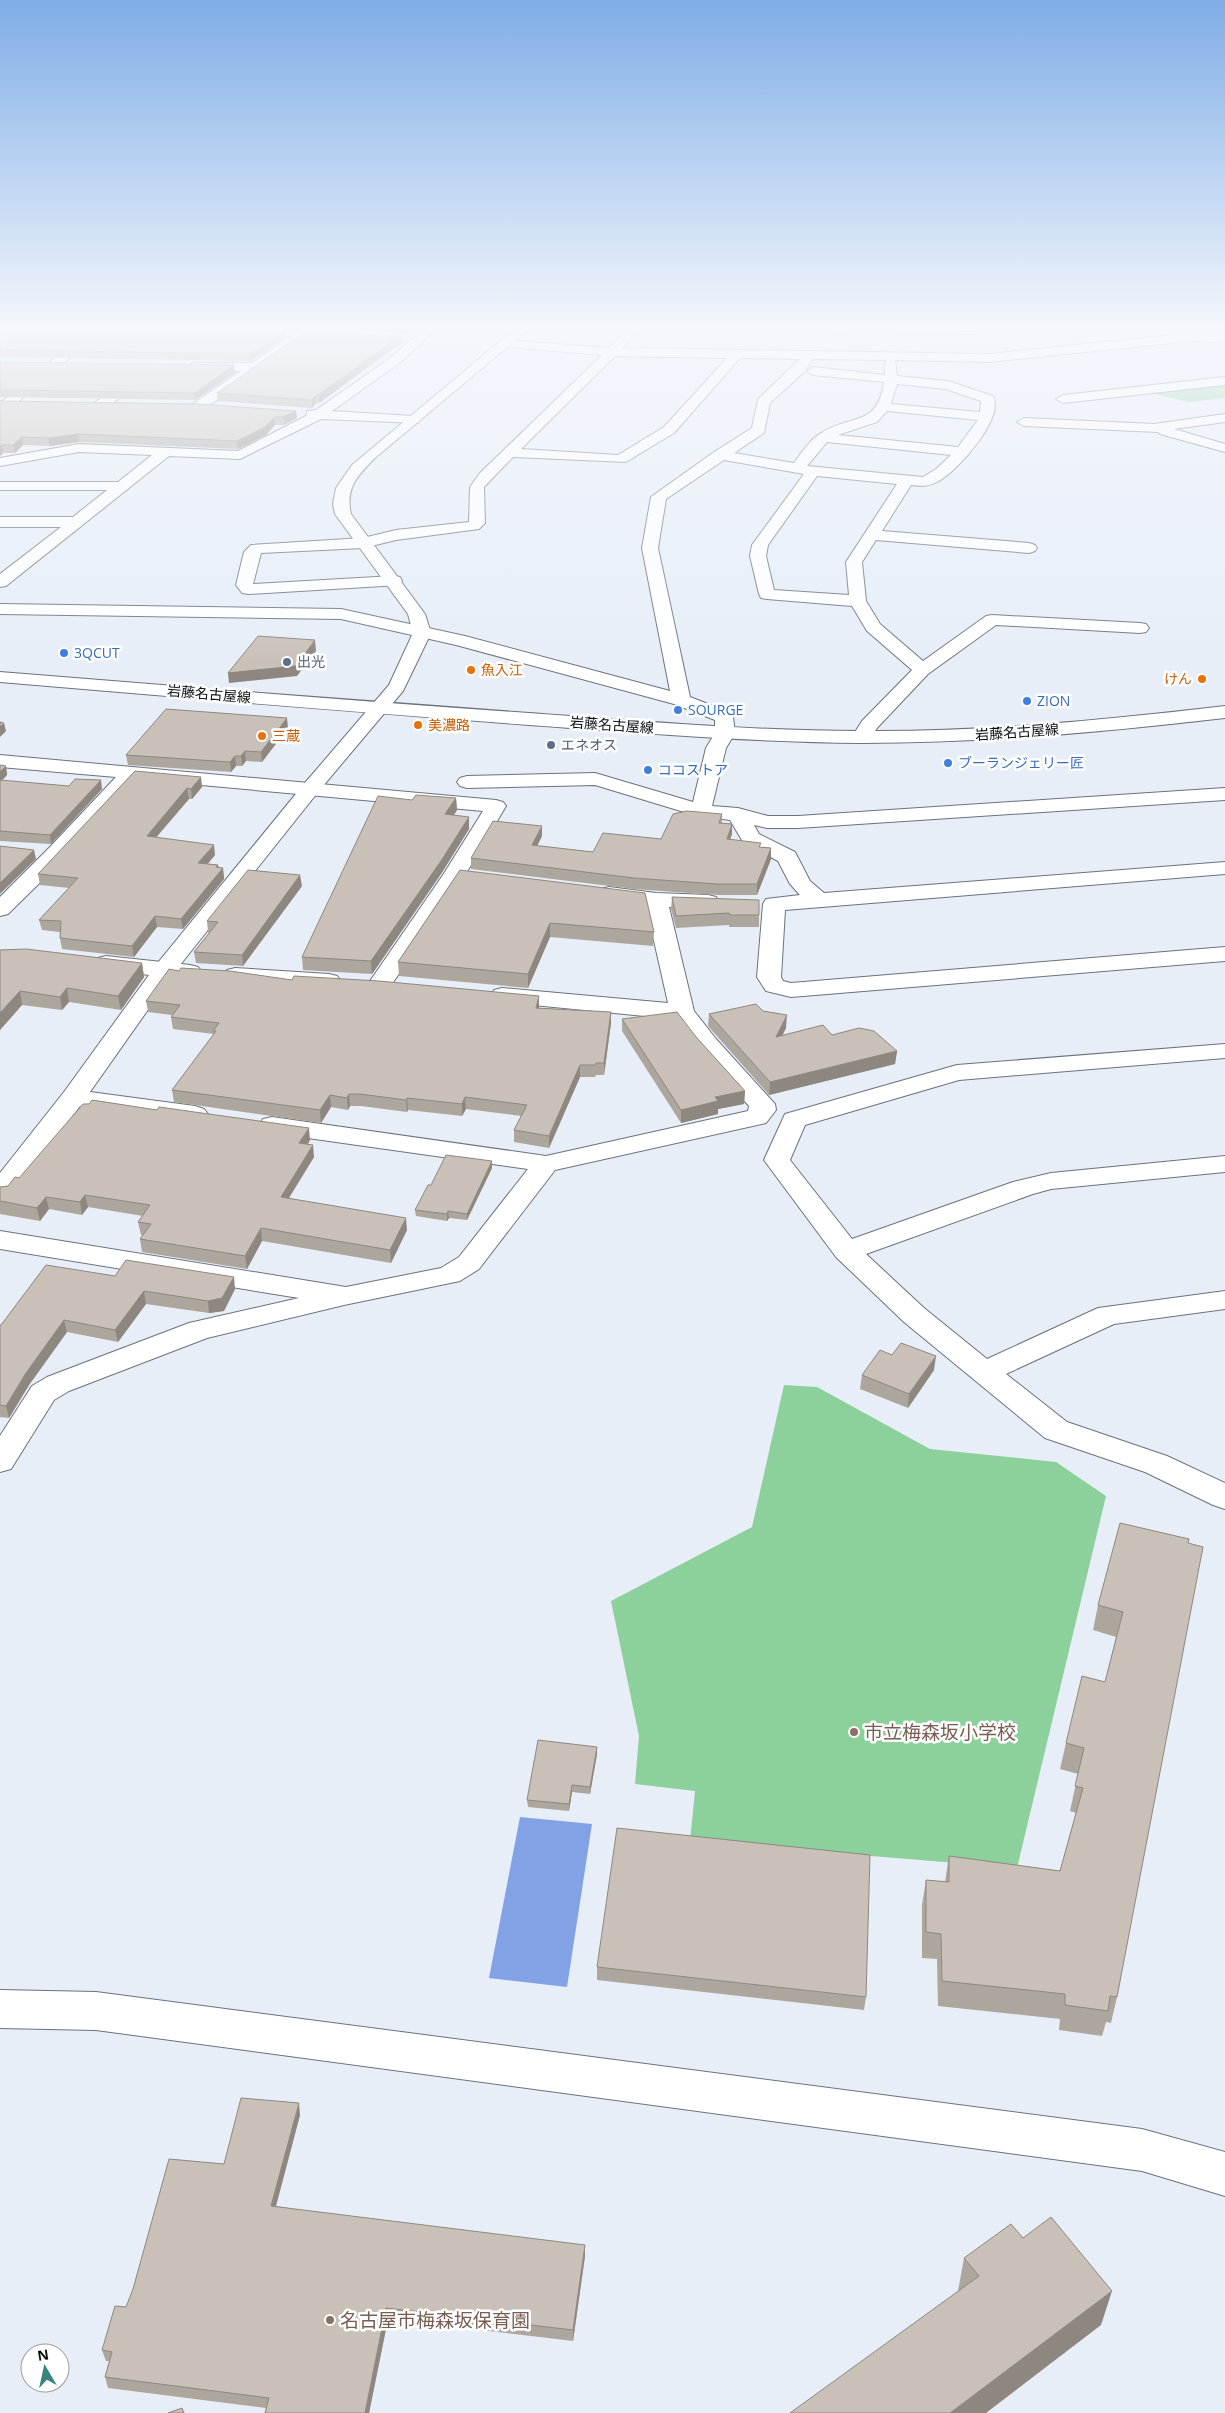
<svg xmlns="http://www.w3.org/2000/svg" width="1225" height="2413" font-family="'Open Sans','Noto Sans JP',sans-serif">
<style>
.green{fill:#8cd09b}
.water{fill:#82a2e5}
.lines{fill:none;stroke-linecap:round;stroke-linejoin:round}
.minor-casing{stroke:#6c727b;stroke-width:2}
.tertiary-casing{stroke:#6c727b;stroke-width:2}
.secondary-casing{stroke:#6c727b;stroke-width:2}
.minor{fill:#fff;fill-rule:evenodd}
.tertiary{fill:#fff;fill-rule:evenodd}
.secondary{fill:#fff;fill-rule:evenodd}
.wall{fill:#ada69d}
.shaded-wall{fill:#8d8780}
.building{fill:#c9c1b7;stroke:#8d8780}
.shop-dot{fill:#3f7fe0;stroke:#fff;stroke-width:2}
.service-dot{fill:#5c6f8a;stroke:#fff;stroke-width:2}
.food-dot{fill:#e8710a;stroke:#fff;stroke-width:2}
.education-dot{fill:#8d6e63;stroke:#fff;stroke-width:2}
.labels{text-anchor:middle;stroke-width:5;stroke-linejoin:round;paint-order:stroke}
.far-shop-label{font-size:14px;fill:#366cbe;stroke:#fff;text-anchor:start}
.far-service-label{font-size:14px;fill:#4e5e75;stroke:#fff;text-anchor:start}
.far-food-label{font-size:14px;fill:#c56008;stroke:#fff;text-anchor:start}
.far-street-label{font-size:14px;fill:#0b0d10;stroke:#fff}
.near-education-label{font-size:19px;fill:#785e54;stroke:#fff;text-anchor:start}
</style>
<rect width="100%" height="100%" fill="#e7eef8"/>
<path class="green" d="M1225 383V398L1189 402 1146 392Z
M784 1385 817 1387 930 1449 1056 1462 1106 1496 1017 1868 690 1841 695 1791 635 1784 639 1736 611 1601 752 1527Z"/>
<path class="water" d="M520 1817 592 1824 567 1987 489 1978Z"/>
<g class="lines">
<defs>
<path id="minor" d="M91 328H105L5 413 0 414V403Z
M246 328C260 327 344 328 350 335L344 339 306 337 204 409H194L192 406 194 403 241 371 197 370 192 369 191 366 192 363H252L291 336 250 335 244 331Z
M424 328H437L401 362 332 411 413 416 420 420 418 423 321 419 240 459 169 456 6 586 0 587V574L61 527H0V517H73L107 490H0V482H118L152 455 79 452 0 466V458L79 444 238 451 306 416 307 411 316 410 393 356Z
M629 328H642L622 348 990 354 1191 333 1225 334V342L1191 341 990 362 895 360 897 376 948 381 993 396C1005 418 957 472 937 482 928 487 921 486 911 485L882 531 1029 543 1035 545 1037 548 1035 551 1029 553 876 540 862 562 866 601 880 624 923 661 986 616 992 615 1140 623 1146 624 1149 628 1146 632 1140 633 996 625 928 674 877 728 869 741 862 743 855 741 852 737 862 721 912 670 867 631 852 606 767 599 761 598 759 594 750 556 752 545 804 474 724 460 666 499 658 548 690 697 731 713 733 717 735 733 726 748 712 806 738 808 768 816H798L1225 788V800L798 828H767L754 825 759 834 795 852 810 881 824 893 1225 862V874L785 910 781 977 783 981 791 983 1225 947V961L791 997 766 991 757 977 763 904 766 899 800 895 790 884 778 861 743 842 730 820 694 815 595 785 467 788 460 786 457 782 460 778 467 776 595 773 693 802 706 748 715 733V720L674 704 456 645 341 619 0 614V604L341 609 465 636 670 691 642 548 651 497 714 452 752 428 758 399 800 359 740 358 674 433 626 462 513 457 484 487 485 523 479 529 396 540 363 548 261 553 253 584 394 576 400 577 402 581 400 585 248 594 242 593 236 585 244 552 251 545 363 538 396 530 469 522 470 487 480 473 602 355 507 347 503 346 501 343 503 340 609 348ZM615 356 727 358 664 427 618 455 521 449ZM813 359 887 360 885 363V375L813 367 807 371 813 375 884 382C878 427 852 414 823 432 810 439 802 452 794 463L734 453 764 433 770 403 804 372ZM897 384 946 389 981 401 980 412 891 404ZM887 411 978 420 958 447 838 435 877 422ZM827 442 951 455 936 469 923 477 807 466ZM817 476 897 484 846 562 849 595 774 590 766 556 768 545Z
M822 328H985L986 330 980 334 828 332Z
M140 374 146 378 145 381 105 408H95L93 405 95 402Z
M1225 377V385L1063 403 1056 399 1063 395Z
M1225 414V422L1174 429 1225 444V452L1160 434 1158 432 1024 426 1017 422 1024 418 1154 424Z
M0 755 496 800 503 802 506 806 465 875 392 984 388 989 380 991 372 989 368 984 443 875 483 811 136 779 65 858 8 914 0 916V897L49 848 116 777 0 767Z
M609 887 656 893 708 895 716 897 719 902 716 907 708 909 669 907 694 1011 716 1039 775 1104 776 1110 766 1123 555 1170 479 1269 460 1281 344 1305 207 1338 69 1391 54 1400 11 1469 0 1472V1436L32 1386 47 1377 189 1323 299 1298 0 1249V1231L346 1287 441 1268 459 1257 528 1169 272 1133 263 1131 259 1125 263 1119 272 1117 546 1156 748 1111 749 1106 698 1049 675 1019 502 1002 494 1000 490 995 494 990 502 988 668 1003 646 905 601 899 598 894 601 889Z
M106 956 190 965 198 967 202 972 198 977 190 979 171 977 90 1092 195 1106 204 1109 208 1114 204 1119 195 1122 80 1106 10 1197 0 1199V1173L64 1092 149 975 98 968 94 963 98 958Z
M235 968 329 974 337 976 341 981 337 986 329 988 227 980 223 975 227 970Z
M1225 1044V1058L959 1080 805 1125 790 1160 852 1239 1013 1182 1051 1173 1225 1156V1172L1051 1189 1033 1194 866 1254 924 1308 987 1359 1098 1308 1225 1291V1309L1114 1324 1006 1374 1067 1422 1167 1456 1225 1483V1509L1213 1505 1145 1472 1045 1438 904 1322 836 1257 764 1160 785 1114 957 1065Z"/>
<path id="tertiary" d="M516 328H530L375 458C358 475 345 488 351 514L425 614 431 633 403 691 318 792 172 975 164 977 156 975 152 970 156 965 304 784 389 685 413 633 408 614 335 514 333 504 336 488 352 465Z
M0 1990 96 1992 1142 2129 1225 2152V2196L1142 2171 96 2030 0 2028Z"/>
<path id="secondary" d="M0 672C176 686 353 701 529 713 640 721 751 731 862 731 984 732 1104 720 1225 706V718C1104 732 984 743 862 743 751 742 640 733 529 725 353 712 176 697 0 682Z"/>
</defs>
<use href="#minor" class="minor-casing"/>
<use href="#tertiary" class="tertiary-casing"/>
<use href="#secondary" class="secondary-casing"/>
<use href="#minor" class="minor"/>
<use href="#tertiary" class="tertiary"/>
<use href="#secondary" class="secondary"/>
</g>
<path class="wall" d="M0 328 286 337 251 361 0 357Z
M333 328H422L414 334Z
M401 337 402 344 394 348 319 403H316L312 408 217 401V393Z
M0 362 234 365 235 373 195 400 0 397Z
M0 401 296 411 297 418 284 425H275L266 435 238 449 79 442 50 446 23 445 15 453H3L0 456Z
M288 728 262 762 246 761 242 766H236L231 772 128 765 126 755Z
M0 765 6 766 7 775 2 781 102 789 51 844 0 841Z
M135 771 202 787 192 799H189L156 837 215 855 208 864 218 865 219 868H223L224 879 183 929 157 927 134 957 62 949 60 938V932L42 930 39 920 69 888 40 885 38 874Z
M456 798 457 810 454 815 469 829 441 874 372 974 303 970 302 957 412 800Z
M722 814V823L732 834 730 839 761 847 771 848V859L757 895H717L634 889 471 869V858L542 836 537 846 593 852 661 839Z
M460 870 654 932 653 946 550 937 528 988 399 976 398 962Z
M302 886 243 966 196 963 194 952 209 933 208 932 207 921Z
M672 897 759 915V927H729V925L676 928 671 909Z
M0 950 142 963 144 977 121 1010 69 1002 62 1010 22 1005 0 1030Z
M179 971 292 980 539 1008 611 1012V1023L604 1075H596L595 1077H580L549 1148 514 1142V1130L521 1116 466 1109 462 1116 408 1110 407 1112 361 1106H350L348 1110 331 1107 321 1123 174 1102 172 1090 214 1034 173 1029 171 1017 172 1015 148 1012 146 1001Z
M763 1011 786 1028 782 1036 832 1035 897 1051 895 1064 769 1095 708 1026 709 1014Z
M622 1019 697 1038 745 1091 744 1104 718 1109V1114L681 1123 622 1031Z
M310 1140 308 1144 314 1157 289 1198 407 1230 391 1263 262 1241 247 1269 142 1252 140 1239 143 1235H141L138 1222 143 1216 88 1207 82 1215 49 1209 40 1221 0 1214V1187L8 1186 19 1178Z
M492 1168 467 1220 449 1218 447 1221 416 1216 415 1210 431 1185Z
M115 1276 235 1289 224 1311 209 1313 146 1304 118 1342 67 1332 29 1385 9 1418 0 1417V1325H1Z
M934 1370 908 1408 860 1389 862 1375Z
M1189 1539 1117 1997 1111 2023 1106 2022 1102 2036 1059 2030 1060 2019 938 2006 937 1959 922 1958V1905L926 1880 945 1882 949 1856 1060 1871 1076 1813 1070 1811 1078 1774 1060 1769 1066 1743 1105 1682 1116 1637 1093 1630 1098 1605Z
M597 1754 590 1794 572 1792 569 1811 528 1807 527 1800Z
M597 1967 866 1997 864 2010 597 1980Z
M300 2115 276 2206 585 2256 573 2341 388 2319 369 2413H265L266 2408 108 2388 105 2377 109 2361H106L102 2350 126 2307 224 2164Z
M1023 2238 1101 2325 958 2291 964 2258Z"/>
<path class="shaded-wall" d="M414 328H422L414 334Z
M286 330V337L251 361V354Z
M401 337 402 344 394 348 319 403 318 395 394 340Z
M234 365 235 373 195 400V393Z
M316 395V403L312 408V400Z
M296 411 297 418 284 425 283 417Z
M275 417V425L266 435 238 449 237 441Z
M78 434 79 442 50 446 48 438Z
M22 437 23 445 15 453 13 445Z
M2 445 3 453 0 456V447Z
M315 640 316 651 297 676 229 683 228 673Z
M287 718 288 728 262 762 261 752Z
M4 723 6 731 0 737V727Z
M245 751 246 761 242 766 241 756Z
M235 756 236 766 231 772 230 762Z
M6 766 7 775 0 782V772Z
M201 777 202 787 192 799 191 789Z
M101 780 102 789 51 844 50 835Z
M187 788 189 799 148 847 147 836Z
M456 798 457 810 446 827 445 814Z
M469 817V829L441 874 372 974 371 961Z
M732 824V834L726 850 727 839Z
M542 826V836L532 856V845Z
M214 845 215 855 199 873 198 863Z
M771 848V859L757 895V884Z
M34 850 36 859 0 894V883Z
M218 865 219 872 223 868 224 879 183 929 181 919Z
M300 875 302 886 243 966 242 955Z
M155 916 157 927 134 957 132 946Z
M550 923V937L528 988V974Z
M142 963 144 977 121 1010 118 996Z
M67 988 69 1002 62 1010 60 997Z
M20 991 22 1005 0 1030V1013Z
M539 996V1008L537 1020 536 1008Z
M611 1012V1023L604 1075V1063Z
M787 1015 786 1028 775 1050 776 1037Z
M897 1051 895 1064 769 1095 770 1082Z
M580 1065V1077L549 1148V1136Z
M745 1091 744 1104 718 1109V1114L681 1123V1110L715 1097Z
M349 1094 350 1106 348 1110 347 1098Z
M330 1095 331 1107 321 1123 320 1110Z
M465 1097 466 1109 462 1116V1104Z
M407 1098 408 1110 407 1112 406 1100Z
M309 1128 310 1140 300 1155 299 1143Z
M313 1145 314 1157 282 1209 281 1197Z
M492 1161V1168L467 1220V1214Z
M85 1195 88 1207 82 1215 80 1202Z
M46 1197 49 1209 40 1221 37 1208Z
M448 1211 449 1218 447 1221V1214Z
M406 1218 407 1230 391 1263 390 1250Z
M261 1228 262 1241 247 1269 245 1256Z
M234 1277 235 1289 224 1311 209 1313 208 1301Z
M144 1291 146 1304 118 1342 115 1330Z
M64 1320 67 1332 29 1385 9 1418 6 1406 26 1373Z
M936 1356 934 1370 908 1408 909 1394Z
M597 1747V1754L590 1794V1787Z
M572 1785V1792L569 1811V1804Z
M299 2103 300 2115 273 2217 271 2206Z
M585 2245V2256L573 2341V2330Z
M1112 2291 1101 2325 986 2413H950Z
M386 2308 388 2319 369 2413H365Z"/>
<path class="building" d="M0 328H155L286 330 251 354 0 350Z
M308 330 401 337 394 340 318 395H316L312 400 217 393Z
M0 362 234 365 195 393 0 390Z
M0 401 198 404 296 411 283 417H275L265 427 237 441 78 434 48 438 22 437 13 445H2L0 447Z
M258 636 315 640 296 666 228 673Z
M166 709 287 718 261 752 245 751 241 756H235L230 762 126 755Z
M0 722 4 723 0 727Z
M0 765 6 766 0 772Z
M135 771 201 777 191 789 187 788 147 836 214 845 198 863 218 865 216 867 223 868 181 919 155 916 132 946 60 938 61 921 39 920 78 878 38 874Z
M75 779 101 780 50 835 0 831V780L69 786Z
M416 795 456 798 445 814 469 817 441 861 371 961 302 957 378 796 412 800Z
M687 811 722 814 719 823 732 824 727 839 761 843 759 847 771 848 757 884H717L634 878 471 858 493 821 542 826 532 845 593 852 603 833 661 839 673 814Z
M0 846 34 850 0 883Z
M248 870 300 875 242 955 194 952 218 922 207 921Z
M460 870 645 893 654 932 550 923 528 974 398 962Z
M672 897 759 900V915H730L729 913 676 916Z
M26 949 142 963 118 996 67 988 60 997 20 991 0 1013V950Z
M181 968 230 971 292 980 294 976 379 981 539 996 536 1008 611 1012 604 1063H596L595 1065H580L549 1136 514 1130 527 1105 465 1097 462 1104 407 1098 406 1100 360 1094H349L347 1098 330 1095 320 1110 172 1090 216 1031H213L219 1023 171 1017 180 1005 146 1001 169 969 179 971Z
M756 1004 763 1011 787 1015 776 1037 823 1025 832 1035 859 1028 874 1031 897 1051 770 1082 709 1014Z
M677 1012 697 1038 745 1091 715 1097 718 1101 681 1110 622 1019Z
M92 1100 157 1110 159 1107 309 1128 299 1143 313 1145 281 1197 406 1218 390 1250 261 1228 245 1256 140 1239 151 1224 138 1222 150 1205 85 1195 80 1202 46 1197 37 1208 0 1201V1187L8 1186 15 1177 19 1178 83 1104H89Z
M446 1155 492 1161 467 1214 448 1211 447 1214 415 1210 428 1185H431Z
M126 1260 234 1277 222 1298 208 1301 144 1291 115 1330 64 1320 26 1373 6 1406 0 1405V1325H1L46 1265 115 1276Z
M901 1343 936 1356 909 1394 862 1375 880 1350 892 1355Z
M1120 1523 1189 1539 1188 1543 1203 1547 1117 1997 1110 1996 1108 2011 1065 2005V1994L942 1981 941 1934 926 1932V1880L949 1882V1856L1060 1871 1083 1788 1075 1786 1084 1748 1066 1743 1082 1676 1105 1682 1123 1612 1098 1605Z
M538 1740 597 1747 590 1787 572 1785 569 1804 527 1800Z
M617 1828 870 1855 866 1997 597 1967Z
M241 2098 299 2103 271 2206 585 2245 573 2330 386 2308 365 2413H265L269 2398 105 2377 112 2352 102 2350 115 2306 126 2307 133 2289 169 2159 224 2164Z
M1051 2217 1112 2291 950 2413H790L979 2276 964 2258 1011 2224 1023 2238Z
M182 2408 184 2413H168Z"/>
<linearGradient id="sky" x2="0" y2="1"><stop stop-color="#7fade7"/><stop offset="0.49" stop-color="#f4f7fc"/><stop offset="1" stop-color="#f4f7fc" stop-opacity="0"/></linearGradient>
<rect width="1225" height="666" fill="url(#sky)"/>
<g class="shop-dot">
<circle cx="64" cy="653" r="5"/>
<circle cx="1027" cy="701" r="5"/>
<circle cx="678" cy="710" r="5"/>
<circle cx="948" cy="763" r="5"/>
<circle cx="648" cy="770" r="5"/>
</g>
<g class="service-dot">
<circle cx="287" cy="662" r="5"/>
<circle cx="551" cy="745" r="5"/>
</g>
<g class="food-dot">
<circle cx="471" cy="670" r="5"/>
<circle cx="1202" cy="679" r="5"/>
<circle cx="418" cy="725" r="5"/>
<circle cx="262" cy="736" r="5"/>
</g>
<g class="education-dot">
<circle cx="854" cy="1732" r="5"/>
<circle cx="330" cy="2320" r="5"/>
</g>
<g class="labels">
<g class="far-shop-label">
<text x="74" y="658">3QCUT</text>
<text x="1037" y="706">ZION</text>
<text x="688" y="715">SOURGE</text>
<text x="958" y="768">ブーランジェリー匠</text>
<text x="658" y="775">ココストア</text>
</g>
<g class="far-service-label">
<text x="297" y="667">出光</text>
<text x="561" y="750">エネオス</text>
</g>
<g class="far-food-label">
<text x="481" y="675">魚入江</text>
<text x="1192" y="684" text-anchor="end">けん</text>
<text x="428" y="730">美濃路</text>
<text x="272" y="741">三蔵</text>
</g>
<g class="far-street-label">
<text transform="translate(209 694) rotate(5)" y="5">岩藤名古屋線</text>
<text transform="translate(612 725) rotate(4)" y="5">岩藤名古屋線</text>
<text transform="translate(1017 732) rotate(-4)" y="5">岩藤名古屋線</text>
</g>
<g class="near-education-label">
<text x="864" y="1739">市立梅森坂小学校</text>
<text x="340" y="2327">名古屋市梅森坂保育園</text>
</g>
</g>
<g transform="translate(45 2368) rotate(351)"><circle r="24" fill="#ffffff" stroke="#9d9e9f"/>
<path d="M0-4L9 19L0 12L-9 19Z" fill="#3b837f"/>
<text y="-8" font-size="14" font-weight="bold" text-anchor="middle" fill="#0b0d10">N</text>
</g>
</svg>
